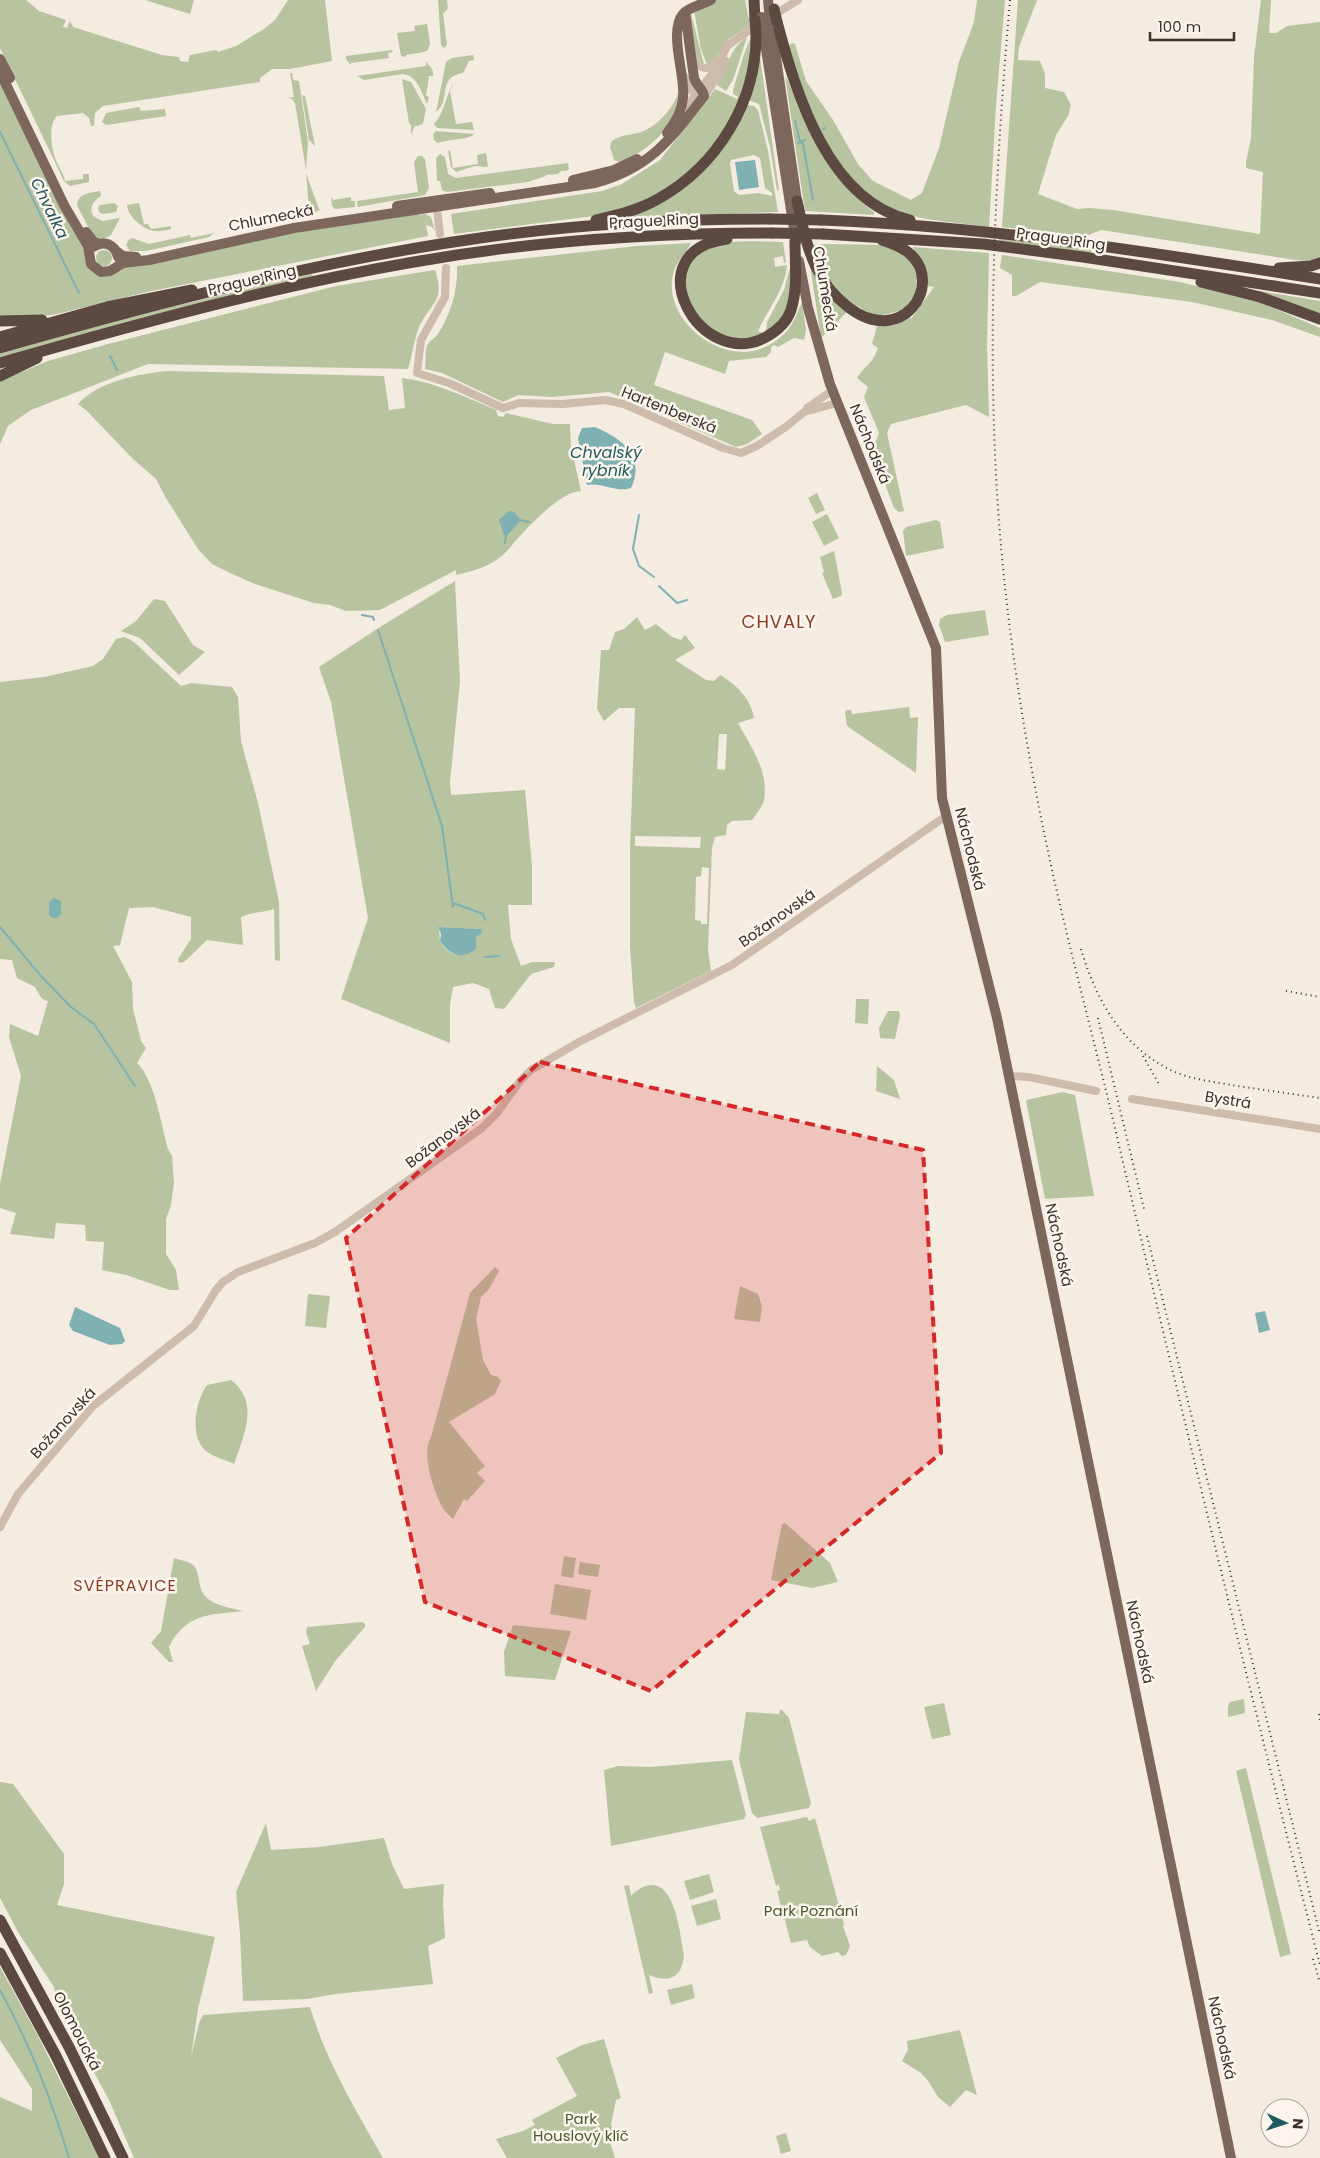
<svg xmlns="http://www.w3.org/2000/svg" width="1320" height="2158" font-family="Poppins,sans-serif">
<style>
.green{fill:#b8c4a0;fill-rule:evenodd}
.water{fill:#7fb0b2}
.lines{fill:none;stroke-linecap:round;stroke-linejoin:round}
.stream{stroke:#7fb0b2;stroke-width:2}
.minor{stroke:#cdbbac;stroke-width:8}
.major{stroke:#7d675c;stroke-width:10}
.highway{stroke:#5c4a42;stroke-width:11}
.rail{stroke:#3b302b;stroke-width:2;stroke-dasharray:1 4;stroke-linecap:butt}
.major-bridge{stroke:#7d675c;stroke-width:10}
.highway-bridge{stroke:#5c4a42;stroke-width:11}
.marked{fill:#d62828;fill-opacity:0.2;stroke:#d62828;stroke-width:4;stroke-dasharray:10 6;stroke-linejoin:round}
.labels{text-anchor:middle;stroke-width:5;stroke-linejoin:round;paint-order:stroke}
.street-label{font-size:15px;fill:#3b302b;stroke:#fbf5ee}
.park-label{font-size:15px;fill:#4a5a2e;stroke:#fbf5ee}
.water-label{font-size:16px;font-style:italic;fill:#1f5a5e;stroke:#fbf5ee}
.neighbourhood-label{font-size:16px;letter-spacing:1px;fill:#8c3b22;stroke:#fbf5ee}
.quarter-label{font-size:18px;letter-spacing:1px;fill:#8c3b22;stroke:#fbf5ee}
</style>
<rect width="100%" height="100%" fill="#f4ebe1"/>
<path class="green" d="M0 0H26L39 11 66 20 63 27 67 28 70 21 73 27 162 55 179 57 180 61 188 62 190 55 216 50 218 52 236 46 264 29 275 20 288 0H325L332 61 290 69H272L260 78V82L103 106 95 113 94 126H91L89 118 83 113 57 116C47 125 52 152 57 163 60 169 64 174 65 181L83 179V174H89V182L70 186 64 181 0 48Z
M145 0H194L190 14Z
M438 0H447L448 8 443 14 447 45 444 48 441 45Z
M717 0H745L750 25 729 39 715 59 707 65 701 49 694 11Z
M977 0H1005L996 105 989 228C958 221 916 222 888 207 835 179 803 101 789 46L792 43 795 44 806 81 833 120 858 164 873 181 911 200 922 193 939 148 959 62 974 22Z
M1018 0H1037L1019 47 1018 60 1040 61 1045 74V88L1064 92 1071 105 1068 116 1056 135 1038 194 1077 209 1090 208 1113 210 1260 234 1263 172 1246 168V162L1251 138 1254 57 1261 0H1271L1269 33H1276L1287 26 1320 22V258L1310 261 1296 260 1101 230 1086 236 1002 227Z
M691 13 704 65C691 53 692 32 689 15Z
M427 24 430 43 428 50 424 52 406 55V57L401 56 397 33 415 31 414 26Z
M747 37 733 80 726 91 717 85C727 67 730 48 747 37Z
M750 39 749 69 735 111 714 145 687 174 650 199 602 215 454 234 451 214 602 191 622 184 660 160 715 89 737 99 738 97 733 94V90L743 57Z
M392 50 393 52 388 53 389 58 351 63V65L346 59V56Z
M473 55 474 60 469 61 463 73C436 77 452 100 436 112L446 62 452 58Z
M760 57 779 190 777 191 770 147 759 104 748 100Z
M426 61C429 67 434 68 433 76H429L426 96 429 97 427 104C422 93 417 75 403 74L364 80 357 76 426 66Z
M290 73H292L293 80 299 81 308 142 306 170 295 103 292 99 288 98 294 97Z
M785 76C791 85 795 100 800 111 817 149 840 187 874 212V215L805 211Z
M0 79 84 246 89 267 120 268 282 234 418 213 419 215 425 214 431 217 435 231 432 227 426 225 428 236 147 292 53 315 27 317 0 316Z
M402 79 411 82 426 109 423 124 414 127 411 135V125L409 123Z
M454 83 450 91 456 124 472 122 474 130 437 128 434 124C446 111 445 95 454 83Z
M679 89C680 122 650 152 619 162L614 160 610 147 611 142C618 135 632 135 641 132 658 126 676 106 679 89Z
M302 95 305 96 315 146 309 140Z
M747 105 754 106 758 110 768 151 778 212 628 217 665 200ZM754 155 760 158 765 188 772 193V196L759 193 739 195 734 191 730 164 731 160Z
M139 107 141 111 165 109 166 116 106 125 102 122 106 113Z
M436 131 474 134C469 140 448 139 438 143L434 140 433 134Z
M450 150 453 168 478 164 477 155 486 153 488 167 475 166 456 172 451 167 448 151Z
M440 154 445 157 448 174 456 178 568 163 569 169 566 171H561L558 174 546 175V176L528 182 447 192 442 190 440 181H437L436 158Z
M418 156H422L425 159 429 188 425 195 358 207 357 201 418 192 414 162Z
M306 173 319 209H321L311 215 274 222 275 218 303 214 309 210Z
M100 191 101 196C93 202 88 207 94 217L103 221 120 218 111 235 102 240 93 237 77 205C78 193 90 193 100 191Z
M331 196 333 200 351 197V201H355V207L335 209 332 206Z
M114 203 118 206 116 212 103 214 99 212 98 208 100 205Z
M139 203 144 224H148L151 229 171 226V229C156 233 149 232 137 222 131 216 128 213 127 205Z
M214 233 209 237 146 251H130L126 245 128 241 132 238 149 244 190 235 191 238Z
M999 236 1092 250 1091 254 999 242Z
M783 242 786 262 784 263 783 256 774 258 775 267 787 265C785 290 768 309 758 331L763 333 766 332 767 322 784 290 790 267C795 279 792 306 784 318 747 372 657 311 690 263 696 255 705 248 714 245 735 239 761 242 783 242Z
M691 243C685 256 674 262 672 280 668 317 707 352 743 352 758 352 773 345 784 334 794 324 797 313 802 302L806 330 804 340 794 338 778 347 774 345 771 347V352L766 357 729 361 725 374 665 352 654 385 752 420 762 434 747 444 736 447 609 392 552 397 518 395 503 402 442 373 425 369C426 362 425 352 427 346 429 341 435 338 438 334 451 314 458 289 457 266L637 246Z
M827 244 883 245 908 256 917 275 916 293 903 310 875 317 842 296 824 273 812 245Z
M913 247 989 253 987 345 989 417 966 405 891 424 887 433 904 511 899 512 894 508 871 447 875 444 879 433 864 397 868 387 857 378C866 364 872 365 878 348L872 344 877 326 893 325 910 316 911 319 934 287 926 286Z
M96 258a8 8 0 1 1 16 0a8 8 0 1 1-16 0Z
M1002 255 1180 282 1257 301 1320 328V337L1272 320 1192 302 1040 282 1016 296H1012V275L1000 268Z
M810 265 847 312 821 338Z
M435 270C446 302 430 303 419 327 414 340 412 356 408 369L148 364 31 410 8 426 0 444V381L48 361 108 344 336 286Z
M312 274 313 277 0 358V354L94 326 179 305Z
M1254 290 1320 301V314Z
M168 371 384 376 389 410 405 408 402 378C435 382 465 397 496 410L498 416 503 417 506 413 553 424H570L571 447 581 491C562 491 532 523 520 536 513 543 507 553 499 558 486 568 472 571 456 575V570L380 610 346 611 330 605 314 603 255 584 230 573 212 564 198 549 166 498 156 479 133 459 86 410 78 404C99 381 138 374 168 371Z
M817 493 825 510 816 514 808 498Z
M827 514 839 538 824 546 812 522Z
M936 520 940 522 944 548 906 556 903 531 906 527Z
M834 551 842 593 841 596 833 599 822 573 824 572 820 557Z
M455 581 460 681 450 782 451 795 525 790 532 866V905H508L511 939 521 966 532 962H555L554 967 531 974 504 1009 495 1008 489 989 473 983 453 987 450 1005V1043L341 999 368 918 331 702 319 667 380 627ZM438 927H439L481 929 476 937V949C464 958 450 957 441 943 439 939 440 932 438 927Z
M154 599 165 601 193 645 205 652 179 675 140 638 121 631 136 621Z
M985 610 989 635 945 642 939 625 940 619 947 615Z
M637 617 645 630 656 624 672 637 681 640 685 635 695 648 675 660 706 680 714 681 720 675C737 685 751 699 754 718L738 723C751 747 769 771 764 800 763 806 756 814 752 820L732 821 727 825 726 835 715 837 712 848 708 950 711 971 636 1008 634 1002 630 947V849L635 708H619L604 721 597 709 601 650H609L615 632 624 629ZM719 734H727L725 770 717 769ZM635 836 701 837 700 848 635 846ZM702 867 709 868 707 924H701V921L695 920 696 877 701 876Z
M125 637 134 642 181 686 191 683 232 687 238 697 241 741 258 803 279 902 280 961 275 960 274 909C262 913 251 912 241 917L243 945 207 940 184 962 179 963 178 959 191 939V917L153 907 129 908 120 945 113 946 132 982 133 1009 141 1041 146 1048 137 1063C155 1080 161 1125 168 1149L172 1156 174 1183 171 1205 166 1219V1254L176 1270 179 1290H170L126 1275 102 1270 104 1242 86 1241 85 1225 56 1223 54 1239 10 1234 16 1213 0 1208V1184L21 1076 9 1037 10 1024 38 1036 48 1001 42 999 35 987 17 978 12 960 0 959V682L44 677 93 666 103 659 116 639Z
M909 707 910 718 918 717 916 773 847 726 845 712 847 710H851L852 714Z
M856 999H869L868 1024 855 1023Z
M888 1011H899L900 1016 895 1039 880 1038 879 1028Z
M877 1066 894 1080 900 1099 876 1091Z
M1063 1092 1075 1095 1094 1196 1045 1199 1026 1100Z
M495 1267 499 1271 489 1289 481 1297 476 1319 483 1360 491 1375 498 1377 501 1381 495 1394 449 1422 485 1466 477 1473 485 1481 467 1501 464 1499 453 1519C449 1515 444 1511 442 1507 433 1489 421 1454 431 1437L470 1293Z
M740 1286 758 1294 762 1306 760 1322 734 1319Z
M308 1294 330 1296 326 1328 305 1326Z
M231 1380C260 1402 244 1435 234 1464 226 1460 216 1458 209 1453 188 1441 195 1401 207 1385Z
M785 1523 830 1563 838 1582 812 1588 771 1580 782 1524Z
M564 1556 576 1558 573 1578 561 1576Z
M174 1558C180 1560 188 1561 193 1565 201 1572 197 1589 206 1597 214 1606 232 1608 243 1611 209 1615 186 1613 169 1647L173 1662H169L151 1643 161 1631Z
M580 1562 600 1565 598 1577 578 1574Z
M555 1584 591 1590 586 1620 550 1614Z
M362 1622 365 1624V1627L336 1660 316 1691 302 1646 310 1644 306 1632 307 1627Z
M513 1625 571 1631 555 1680 505 1676 504 1652Z
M1244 1699 1245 1713 1228 1717V1706L1230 1702Z
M944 1703 951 1735 932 1739 924 1707Z
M780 1710H782L789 1718 811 1803 809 1808 757 1818 752 1813 739 1759 746 1712 779 1714Z
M732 1760 746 1815 744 1819 611 1846 604 1770 618 1766 651 1767Z
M1246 1768 1291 1954 1280 1957 1236 1771Z
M0 1782 13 1784 64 1854V1884L57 1905 215 1937 198 2009 191 2057 199 2023 203 2015 310 2007C326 2061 355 2109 383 2158H134L109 2100 57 2004 54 1987 18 1932 0 1898Z
M807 1817 809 1821 815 1818 844 1924 843 1926 850 1946 846 1955 842 1956 838 1952 822 1956 810 1947 807 1940 791 1943 777 1891 780 1890 779 1885 776 1886 760 1827Z
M266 1823 271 1850 319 1847 384 1838 392 1864 404 1889 444 1884 443 1904 445 1938 428 1946 433 1984 336 1994 307 1999 243 2001 240 1934 236 1892Z
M709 1874 714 1892 690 1900 684 1881Z
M629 1885 631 1896C637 1890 642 1886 651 1885 676 1884 680 1935 684 1954 683 1977 669 1984 649 1975L653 1993 649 1994 624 1886Z
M716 1899 721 1919 697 1926 691 1906Z
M0 1967 37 2034 99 2158H0V2097L32 2111V2089L0 2040Z
M692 1984 695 1998 671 2005 667 1990Z
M960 2030 977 2095 966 2090 950 2107 938 2097 929 2082 921 2073 902 2061 908 2050 907 2041Z
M604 2039 621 2098 616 2100 611 2124 615 2140 610 2142 615 2158H507L496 2139 523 2131 535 2125 532 2120 577 2096 556 2058 582 2045Z
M786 2133 791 2151 781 2154 776 2136Z"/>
<path class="water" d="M755 160 759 187 739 190 735 162Z
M595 427C621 438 646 456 631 488 616 493 602 482 587 485L578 438 582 428Z
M509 511 514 512 520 519 524 520 519 522 507 536 504 535 499 520Z
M54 898 61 901V914L57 918H52L49 915V902Z
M438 927 482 929 481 934 476 937V949C462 961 449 954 440 941L441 934Z
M75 1307 120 1328 125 1341 122 1344 110 1345 73 1331 69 1325Z
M1265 1311 1270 1330 1259 1333 1255 1313Z"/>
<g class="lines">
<path class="stream" d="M795 121 800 142 803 144 813 200
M823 129 825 128
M0 132 79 293
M798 143 805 140
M110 356 117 370
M639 515 633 549 639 566 654 577
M523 521 529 522
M505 543 506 535
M659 586 677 603 687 600
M362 615 373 617 374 620
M378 630 442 826 453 907
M453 903 483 914 485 920
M0 927 41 976 71 1007 94 1024 135 1086
M485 957 499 956
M0 1990C29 2043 52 2100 69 2158"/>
<path class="minor" d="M772 16 798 0
M693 55C696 64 700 69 709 68L716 61
M684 76C688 85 692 97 704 96L721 72 725 60
M681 114 716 69 727 46 758 24
M436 201 440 234
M446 268 445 297 421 340 417 373 449 383 503 408 519 403 563 404 605 400 624 404 723 448 741 453 757 446 787 426 804 412 837 403
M807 408 833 390
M1009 1076 1029 1077 1096 1091
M1132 1099 1320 1129
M0 1527 18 1494 93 1406 194 1326 216 1290 223 1282 238 1272 315 1243 335 1232 482 1128 497 1113 520 1081 531 1070 579 1042 732 965 946 816"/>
<path class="major" d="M768 0 769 11
M771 24 798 208
M763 30 796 242
M0 59 10 78
M0 72 64 205 88 246 91 264 101 272 110 271 123 263 149 260 294 228 595 183C650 168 671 139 704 96 703 89 696 85 694 78L685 12
M667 133C675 123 682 112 683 98 686 76 668 32 683 14 690 6 702 5 711 0
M573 180 614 170 637 159
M397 206 490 193
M86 232 94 242 99 244
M93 247C104 240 115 244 118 257
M116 251 123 256 136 257
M799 261 808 308 830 384 936 648 942 798 997 1018 1231 2158"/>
<path class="highway" d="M754 0 755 20
M777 22C796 93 828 201 910 220
M797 201C802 223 806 246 816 267 823 282 834 296 847 306 901 350 946 284 909 253 902 247 891 243 882 240
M596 220C617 215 639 210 658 199 717 166 757 102 756 33
M821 220C988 226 1154 253 1320 279
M823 234 983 244 1083 257 1320 293
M727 239C633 251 700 373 766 337 777 331 787 322 791 310 798 288 795 263 795 241
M1279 268 1311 266 1320 263
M1201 282 1260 297 1320 319
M0 321 42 320
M0 337 107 307 192 290
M0 348C160 302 322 260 487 237 581 224 675 219 770 219
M0 363C137 324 274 286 414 262 532 241 652 233 772 233
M0 376 37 358
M0 1920 69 2047 123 2158
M0 1953 56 2056 105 2158"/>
<path class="rail" d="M1010 0C995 175 986 347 999 522 1008 639 1027 756 1052 870 1071 955 1094 1040 1114 1124 1180 1405 1248 1686 1320 1965
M1081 949C1096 1000 1123 1049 1175 1072 1194 1080 1216 1082 1237 1086 1265 1090 1292 1094 1320 1098
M1286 991 1320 997
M1098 1018 1144 1209
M1143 1056 1160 1086
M1147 1236 1320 1935
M1319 1714 1320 1721
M1313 1959 1320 1983"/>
<path class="major-bridge" d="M769 11 771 24
M761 17 763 30"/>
<path class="highway-bridge" d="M774 9 777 22
M755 20 756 33
M770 219 821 220
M772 233 823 234"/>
</g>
<path class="marked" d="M540 1062 923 1150 941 1453 651 1691 425 1602 346 1238Z"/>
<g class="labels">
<g class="street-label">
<text transform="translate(271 218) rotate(-11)" y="5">Chlumecká</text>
<text transform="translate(654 221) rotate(-3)" y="5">Prague Ring</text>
<text transform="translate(1061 239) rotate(8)" y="5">Prague Ring</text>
<text transform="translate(252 280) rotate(-13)" y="5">Prague Ring</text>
<text transform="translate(825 289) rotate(81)" y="5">Chlumecká</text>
<text transform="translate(669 410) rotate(22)" y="5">Hartenberská</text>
<text transform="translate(870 444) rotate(68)" y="5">Náchodská</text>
<text transform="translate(970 849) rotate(76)" y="5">Náchodská</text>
<text transform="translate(777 918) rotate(-35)" y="5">Božanovská</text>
<text transform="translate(1228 1100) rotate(9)" y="5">Bystrá</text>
<text transform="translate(443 1138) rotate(-37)" y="5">Božanovská</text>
<text transform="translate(1059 1245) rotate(78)" y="5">Náchodská</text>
<text transform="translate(63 1423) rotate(-48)" y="5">Božanovská</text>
<text transform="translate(1140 1642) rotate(78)" y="5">Náchodská</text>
<text transform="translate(77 2031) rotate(63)" y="5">Olomoucká</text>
<text transform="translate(1222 2038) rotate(78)" y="5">Náchodská</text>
</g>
<g class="park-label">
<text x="811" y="1916">Park Poznání</text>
<text x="581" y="2124">Park<tspan x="581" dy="17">Houslový klíč</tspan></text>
</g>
<g class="water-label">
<text transform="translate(50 208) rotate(64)" y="6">Chvalka</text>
<text x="606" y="458">Chvalský<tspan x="606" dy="18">rybník</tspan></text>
</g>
<g class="neighbourhood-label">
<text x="125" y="1591">SVÉPRAVICE</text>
</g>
<g class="quarter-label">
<text x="779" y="628">CHVALY</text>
</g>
</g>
<g transform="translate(1285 2123) rotate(93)"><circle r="24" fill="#fbf5ee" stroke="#aea6a0"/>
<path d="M0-4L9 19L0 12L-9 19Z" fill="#1f5a5e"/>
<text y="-8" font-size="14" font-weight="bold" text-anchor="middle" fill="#3b302b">N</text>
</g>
<path d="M1150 32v8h84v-8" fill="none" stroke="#3b302b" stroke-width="2.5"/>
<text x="1158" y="32" font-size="15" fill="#3b302b" stroke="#fbf5ee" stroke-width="4" paint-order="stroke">100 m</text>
</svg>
